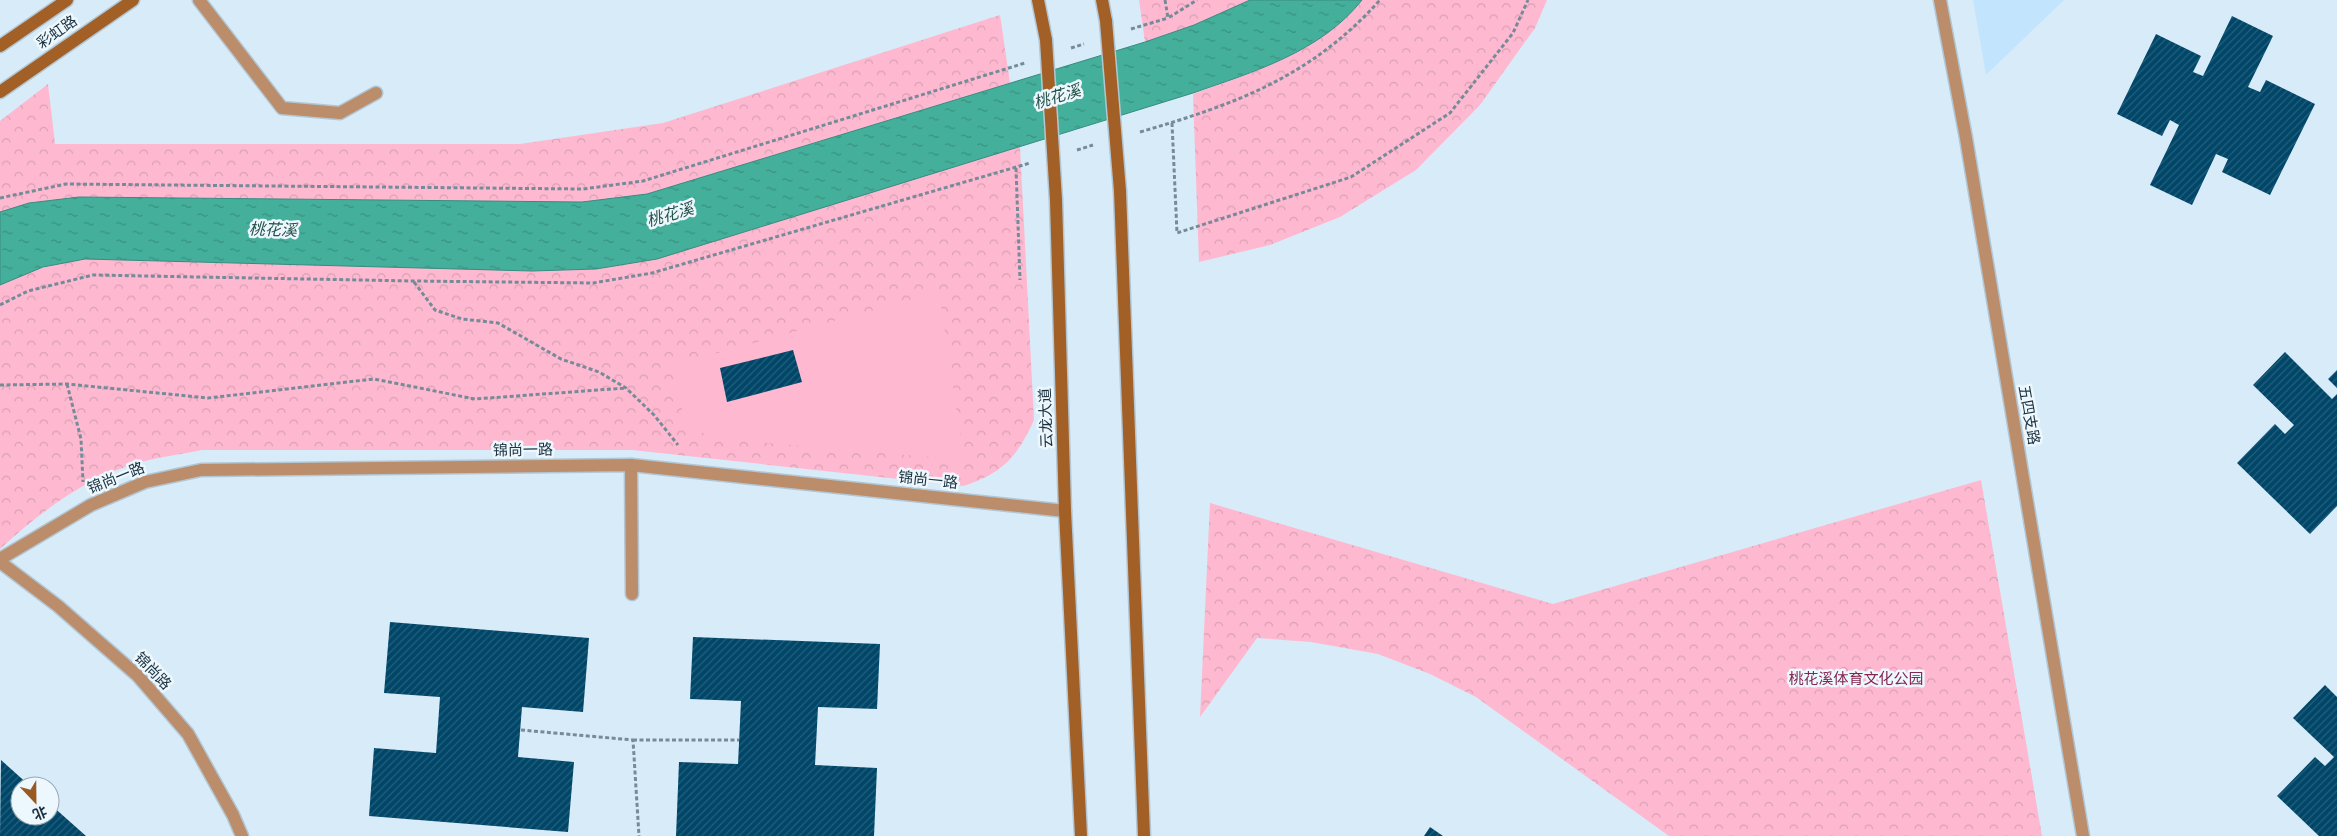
<svg xmlns="http://www.w3.org/2000/svg" width="2337" height="836" font-family="'Space Grotesk','Noto Sans SC',sans-serif">
<style>
.built{fill:#c2e5fd}
.forest{fill:url(#forest-crowns)}
.garden{fill:#feb9d0}
.water{fill:url(#water-ripples);stroke:#388a7f}
.building{fill:url(#building-hatch)}
.lines{fill:none;stroke-linecap:round;stroke-linejoin:round}
.service-casing{stroke:#b2c6d4;stroke-width:15}
.minor-casing{stroke:#b2c6d4;stroke-width:15}
.secondary-casing{stroke:#b2c6d4;stroke-width:15}
.path{stroke:#768b98;stroke-width:3;stroke-dasharray:4 2.5;stroke-linecap:butt}
.service{stroke:#bb8d6b;stroke-width:12}
.minor{stroke:#bb8d6b;stroke-width:12}
.secondary{stroke:#a26027;stroke-width:12}
.secondary-bridge-casing{stroke:#b2c6d4;stroke-width:15;stroke-linecap:butt}
.secondary-bridge{stroke:#a26027;stroke-width:12}
.labels{text-anchor:middle;stroke-width:5;stroke-linejoin:round;paint-order:stroke}
.street-label{font-size:15px;fill:#1c313e;stroke:#edf7fe}
.park-label{font-size:15px;fill:#84264f;stroke:#edf7fe}
.water-label{font-size:16px;font-style:italic;fill:#26544a;stroke:#edf7fe}
</style>
<defs>
<pattern id="forest-crowns" width="20" height="18" patternUnits="userSpaceOnUse" patternTransform="scale(1.25)"><rect width="20" height="18" fill="#feb9d0"/><path d="M2 6a3 3 0 1 1 6 0M12 15a3 3 0 1 1 6 0" fill="none" stroke="#d9a0b4"/></pattern>
<pattern id="water-ripples" width="26" height="14" patternUnits="userSpaceOnUse" patternTransform="scale(1.25)"><rect width="26" height="14" fill="#44b09b"/><path d="M2 4q2-2 4 0t4 0M15 11q2-2 4 0t4 0" fill="none" stroke="#389080"/></pattern>
<pattern id="building-hatch" width="6" height="6" patternUnits="userSpaceOnUse" patternTransform="scale(1.25)"><rect width="6" height="6" fill="#004668"/><path d="M-1 1l2-2M0 6l6-6M5 7l2-2" fill="none" stroke="#255f7b"/></pattern>
</defs>
<rect width="100%" height="100%" fill="#d7ebf9"/>
<path class="built" d="M1973 0H2064L1986 75Z"/>
<path class="forest" d="M1139 0H1250L1194 25 1145 42Z
M1362 0H1547L1535 28 1480 105 1416 170 1340 217 1270 245 1199 262 1193 94C1253 72 1321 52 1362 0Z
M1000 15 1010 83 647 194 582 202 79 197 29 203 0 212V121L48 84 55 144H520L663 123Z
M1020 147 1034 420C1017 457 1003 473 963 486L632 450H202C183 454 164 456 145 461 87 476 44 509 0 549V285C26 270 55 264 85 259L532 271 596 269 657 259Z
M1981 480 2042 836H1669L1476 697 1430 674 1378 654 1311 642 1257 638 1200 717 1210 503 1553 604Z"/>
<path class="garden" d="M939 292 964 460 722 439 700 432 685 420 670 366Z"/>
<path class="water" d="M1250 0H1362C1321 52 1253 72 1193 93L657 259 596 269 532 271 85 259 43 267 0 285V212L29 203 79 197 582 202 647 194 1145 42 1194 25Z"/>
<path class="building" d="M2232 16 2273 36 2248 87 2260 92 2266 80 2315 104 2270 195 2222 172 2228 159 2216 154 2192 205 2150 185 2179 125 2170 120 2162 136 2117 114 2156 34 2201 56 2193 72 2203 76Z
M793 350 802 382 727 402 720 368Z
M2285 352 2332 399 2337 394V506L2310 534 2237 463 2275 424 2285 434 2294 425 2253 385Z
M2337 370V388L2328 379Z
M390 622 589 638 583 712 522 707 518 757 574 762 568 832 369 816 374 748 436 753 440 697 384 693Z
M693 637 880 644 877 709 818 707 815 765 877 768 874 836H676L679 762 738 764 741 701 690 699Z
M2325 685 2337 697V836H2319L2277 796 2315 757 2325 766 2334 757 2293 718Z
M1 760 30 786H20V816H50V804L86 836H0Z
M1430 827 1443 836H1424Z"/>
<g class="lines">
<defs>
<path id="service" d="M199 0 282 108 340 113 376 93
M631 465 632 594"/>
<path id="minor" d="M1940 0 1966 138 2083 836
M0 559 91 505 145 482 201 470 631 465 1065 511
M0 562 58 606 138 676 188 734 233 815 242 836"/>
<path id="secondary" d="M1038 0 1046 40
M1102 0 1106 21
M0 46 67 0
M0 92 133 0
M1120 191 1144 836
M1056 200 1065 511 1081 836"/>
</defs>
<use href="#service" class="service-casing"/>
<use href="#minor" class="minor-casing"/>
<use href="#secondary" class="secondary-casing"/>
<path class="path" d="M1165 0 1168 18 1197 0
M1131 29 1168 18
M1071 48 1084 44
M1172 123 1177 233 1351 177 1450 113 1513 33 1528 0
M1140 132C1236 104 1311 77 1380 0
M1077 150 1093 145
M1016 168 1020 280
M0 198 66 184 583 189 643 181 1025 63
M414 282 435 310 462 319 498 323 561 359 599 372 626 388 654 415 678 445
M0 305 28 291 93 275 413 281 593 283 652 273 1030 163
M67 384 81 439 83 482
M0 385 67 384 208 398 374 379 475 399 626 388
M521 730 633 740 639 836
M633 740H739"/>
<use href="#service" class="service"/>
<use href="#minor" class="minor"/>
<use href="#secondary" class="secondary"/>
<defs>
<path id="secondary-bridge" d="M1106 21 1120 191
M1046 40 1056 200"/>
</defs>
<use href="#secondary-bridge" class="secondary-bridge-casing"/>
<use href="#secondary-bridge" class="secondary-bridge"/>
</g>
<g class="labels">
<g class="street-label">
<text transform="translate(57 32) rotate(-35)" y="5">彩虹路</text>
<text transform="translate(2029 415) rotate(80)" y="5">五四支路</text>
<text transform="translate(1046 418) rotate(-92)" y="5">云龙大道</text>
<text transform="translate(523 450) rotate(-1)" y="5">锦尚一路</text>
<text transform="translate(116 478) rotate(-22)" y="5">锦尚一路</text>
<text transform="translate(928 480) rotate(6)" y="5">锦尚一路</text>
<text transform="translate(153 671) rotate(46)" y="5">锦尚路</text>
</g>
<g class="park-label">
<text x="1856" y="684">桃花溪体育文化公园</text>
</g>
<g class="water-label">
<text transform="translate(1057 96) rotate(-17)" y="6">桃花溪</text>
<text transform="translate(670 214) rotate(-16)" y="6">桃花溪</text>
<text transform="translate(273 229) rotate(2)" y="6">桃花溪</text>
</g>
</g>
<g transform="translate(35 801) rotate(158)"><circle r="24" fill="#edf7fe" stroke="#99a8b1"/>
<path d="M0-4L9 19L0 12L-9 19Z" fill="#995a22"/>
<text y="-8" font-size="14" font-weight="bold" text-anchor="middle" fill="#1c313e">北</text>
</g>
</svg>
